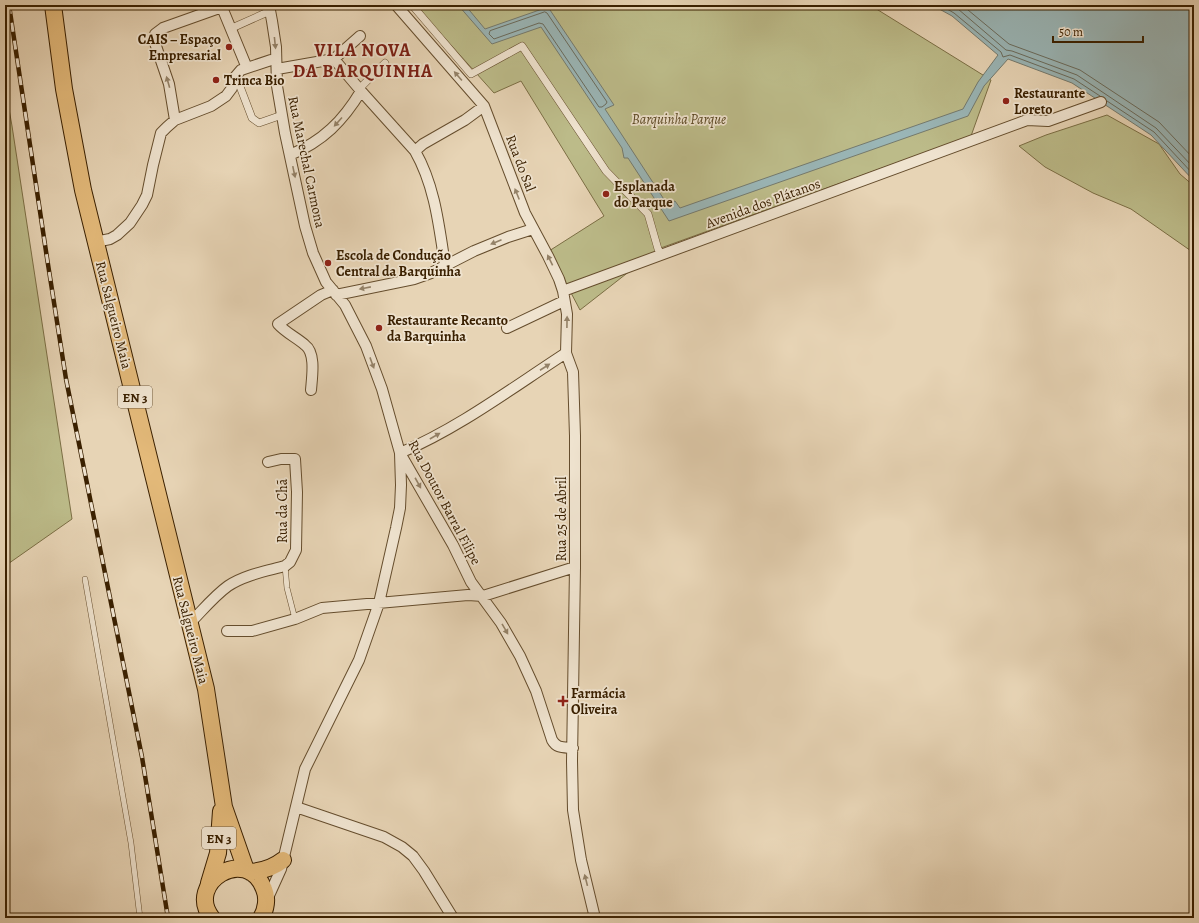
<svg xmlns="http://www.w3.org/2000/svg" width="1199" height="923" font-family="Alegreya,serif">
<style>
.green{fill:#bcbb89;stroke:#7b6e44}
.water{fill:#9ab6b7;stroke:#747a6e}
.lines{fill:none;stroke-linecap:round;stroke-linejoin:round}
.shore{stroke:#6a6b5c;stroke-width:1}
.service-casing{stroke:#654d2d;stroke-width:6}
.pedestrian-casing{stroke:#654d2d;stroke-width:8}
.minor-casing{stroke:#654d2d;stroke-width:12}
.primary-casing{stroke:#3a2000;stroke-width:18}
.service{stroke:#efe3cf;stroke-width:5}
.pedestrian{stroke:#efe3cf;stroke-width:7}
.minor{stroke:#efe3cf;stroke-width:10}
.primary{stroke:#e4ba7a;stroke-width:16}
.rail-casing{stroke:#3a2000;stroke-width:4.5}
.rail{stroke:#efe3cf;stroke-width:3;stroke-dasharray:9;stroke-linecap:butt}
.oneway{fill:#948268}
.poi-dot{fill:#8f2418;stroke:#efe3cf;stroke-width:1.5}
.labels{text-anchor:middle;stroke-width:3.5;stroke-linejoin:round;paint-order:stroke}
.shield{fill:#efe3cf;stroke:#705a3e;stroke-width:1}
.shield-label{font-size:13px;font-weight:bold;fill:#3a2000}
.poi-label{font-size:14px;font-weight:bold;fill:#3a2000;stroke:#efe3cf;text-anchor:start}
.park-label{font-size:14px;font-style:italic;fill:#5a4722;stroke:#efe3cf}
.street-label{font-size:14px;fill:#3a2000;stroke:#efe3cf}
.district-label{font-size:18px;font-weight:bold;letter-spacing:1px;fill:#7a1f14;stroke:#efe3cf}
</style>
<rect width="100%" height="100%" fill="#e7d4b5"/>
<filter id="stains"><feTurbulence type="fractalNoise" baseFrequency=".005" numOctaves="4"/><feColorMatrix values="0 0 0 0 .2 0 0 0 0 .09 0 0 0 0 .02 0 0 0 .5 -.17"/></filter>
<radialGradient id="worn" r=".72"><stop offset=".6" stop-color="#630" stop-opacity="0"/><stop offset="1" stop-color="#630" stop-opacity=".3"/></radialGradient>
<path class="green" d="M415 5H870L991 80 971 136 658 249 580 310 549 251 604 216 521 81 494 93Z
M5 86 12 126 72 519 5 566Z
M1107 115 1159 144 1180 174 1194 186V253L1131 209 1093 193 1045 167 1019 146 1046 135Z"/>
<path class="water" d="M458 5H465L485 29 548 7 614 105 605 109 667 204 675 201 680 208 963 109 978 82 998 55 952 16 932 5H1194V181L1151 135 1072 83 1008 59 984 86 968 116 669 221 628 158H624L622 148 541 27 492 44Z"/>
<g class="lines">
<path class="shore" d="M940 5 954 13 1001 52 1003 57 1010 55 1074 79 1100 96
M951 5 958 9 1006 50 1012 51 1077 75 1156 128 1194 168
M962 5 1009 44 1080 70 1159 122 1194 159
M545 12 547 13 607 102 606 104 602 107H599L543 24 539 23 494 39 489 34 490 31Z
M1107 101 1154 132 1194 175"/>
<defs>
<path id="service" d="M285 566 287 588 295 619
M85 579 131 843 140 918"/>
<path id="pedestrian" d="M412 5 471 74 522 46 606 171 648 214 658 249 662 255
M232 28 270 11
M236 76 252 118 259 123 282 115
M359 89 385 63"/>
<path id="minor" d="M221 5 247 68
M269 5 272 21 276 47 277 86 285 133 305 226 313 253 326 282 345 305 366 346 382 389 400 453 453 545 471 582 501 623 520 656 536 691 552 740C557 749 564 747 573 748
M396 5 484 106 525 213 548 256 559 279 563 291 567 314 566 353 573 372 575 436V567L572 761 573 810 581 860 595 918
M334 59 361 91 415 151C435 186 439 226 445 265
M277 69 334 59 360 36
M175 120 169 84 155 43V34L163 28 222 7
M415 151 423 144 465 120 484 106
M290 155C323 141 343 121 361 91
M95 242 110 239 117 235 130 223 142 205 147 195 153 165 161 133 167 127 175 120 211 106 226 96 232 88 235 77 241 70 271 60 276 61
M563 291 1027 120 1048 121 1101 102
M336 295 414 279 431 273 474 251 508 237 533 229
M507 328 564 301
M311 390C312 377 316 353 305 345 296 337 286 333 278 324L321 295 333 290
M190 623C202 611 214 596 228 586 244 575 267 571 285 566L290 562 296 550 297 492 295 459H281L268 462
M227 631H252L295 619 322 608 468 595 483 596 575 567
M296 807 384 837 402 847 413 856 424 871 453 918
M267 900 281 869 305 769 359 660 379 603 396 528 400 508 401 485 400 453C459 428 512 388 566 353"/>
<path id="primary" d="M53 5 64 89 83 190 206 689 224 807 246 870
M250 872C263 871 273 868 283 860
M209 883 218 853 221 811
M212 918C184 883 247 844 264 889 268 898 266 910 261 918"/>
</defs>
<use href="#service" class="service-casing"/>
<use href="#pedestrian" class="pedestrian-casing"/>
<use href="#minor" class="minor-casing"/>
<use href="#primary" class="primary-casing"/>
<use href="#service" class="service"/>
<use href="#pedestrian" class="pedestrian"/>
<use href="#minor" class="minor"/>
<use href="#primary" class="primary"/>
<defs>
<path id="rail" d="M9 5 47 258 66 379 142 757 168 918"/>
</defs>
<use href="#rail" class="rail-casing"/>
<use href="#rail" class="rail"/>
</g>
<defs><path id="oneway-solid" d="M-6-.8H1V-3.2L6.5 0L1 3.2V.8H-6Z"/></defs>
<g class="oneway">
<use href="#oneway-solid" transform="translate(275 43) rotate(84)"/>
<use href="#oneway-solid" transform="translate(458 76) rotate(-131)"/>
<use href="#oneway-solid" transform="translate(168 82) rotate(-106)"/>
<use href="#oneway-solid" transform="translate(338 122) rotate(132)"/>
<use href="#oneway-solid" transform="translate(294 172) rotate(78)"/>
<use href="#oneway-solid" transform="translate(517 194) rotate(-112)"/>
<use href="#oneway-solid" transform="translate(496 242) rotate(157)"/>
<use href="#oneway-solid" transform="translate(550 260) rotate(-116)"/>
<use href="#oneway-solid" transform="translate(365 288) rotate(169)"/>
<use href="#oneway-solid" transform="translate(567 322) rotate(-89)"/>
<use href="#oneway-solid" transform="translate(372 363) rotate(70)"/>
<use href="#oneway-solid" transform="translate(545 367) rotate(-33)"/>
<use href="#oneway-solid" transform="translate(435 436) rotate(-30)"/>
<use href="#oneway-solid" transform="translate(418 483) rotate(61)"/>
<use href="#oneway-solid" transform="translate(505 629) rotate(60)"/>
<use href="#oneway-solid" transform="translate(586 880) rotate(-104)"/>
</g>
<g class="poi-dot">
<circle cx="229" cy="47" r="4"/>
<circle cx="216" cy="80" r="4"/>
<circle cx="1006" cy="101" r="4"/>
<circle cx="606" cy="194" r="4"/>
<circle cx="328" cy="263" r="4"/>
<circle cx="379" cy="328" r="4"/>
<path d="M561 695h4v4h4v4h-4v4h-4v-4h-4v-4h4z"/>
</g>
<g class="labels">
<g class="shield">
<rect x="118" y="386" width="34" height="22" rx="3"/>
<rect x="202" y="827" width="34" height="22" rx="3"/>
</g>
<g class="shield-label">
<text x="135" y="402">EN 3</text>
<text x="219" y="843">EN 3</text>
</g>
<g class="poi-label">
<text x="221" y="44" text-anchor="end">CAIS – Espaço<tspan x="221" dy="16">Empresarial</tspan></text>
<text x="224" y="85">Trinca Bio</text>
<text x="1014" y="98">Restaurante<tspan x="1014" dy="16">Loreto</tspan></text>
<text x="614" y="191">Esplanada<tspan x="614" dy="16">do Parque</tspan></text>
<text x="336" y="260">Escola de Condução<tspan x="336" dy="16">Central da Barquinha</tspan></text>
<text x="387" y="325">Restaurante Recanto<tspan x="387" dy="16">da Barquinha</tspan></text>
<text x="571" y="698">Farmácia<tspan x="571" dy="16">Oliveira</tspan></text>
</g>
<g class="park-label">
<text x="679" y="124">Barquinha Parque</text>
</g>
<g class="street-label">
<text transform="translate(307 162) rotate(78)" y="5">Rua Marechal Carmona</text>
<text transform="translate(521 163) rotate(69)" y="5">Rua do Sal</text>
<text transform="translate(763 203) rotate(-20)" y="5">Avenida dos Plátanos</text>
<text transform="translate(114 315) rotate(76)" y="5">Rua Salgueiro Maia</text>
<text transform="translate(445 502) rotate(62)" y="5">Rua Doutor Barral Filipe</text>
<text transform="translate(282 511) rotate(-90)" y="5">Rua da Chã</text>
<text transform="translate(561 519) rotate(-90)" y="5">Rua 25 de Abril</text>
<text transform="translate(191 630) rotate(76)" y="5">Rua Salgueiro Maia</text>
</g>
<g class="district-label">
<text x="363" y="56">VILA NOVA<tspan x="363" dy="21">DA BARQUINHA</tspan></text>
</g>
</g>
<rect width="1199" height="923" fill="none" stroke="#e7d4b5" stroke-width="20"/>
<rect x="6" y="6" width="1187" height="911" fill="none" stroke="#3a2000" stroke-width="2"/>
<rect x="10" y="10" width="1179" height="903" fill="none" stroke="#3a2000"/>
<path d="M1053 36v6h90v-6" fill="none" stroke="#3a2000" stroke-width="2"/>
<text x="1059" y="36" font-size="12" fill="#3a2000" stroke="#efe3cf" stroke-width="3" paint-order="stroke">50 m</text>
<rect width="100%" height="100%" filter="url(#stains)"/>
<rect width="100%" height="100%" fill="url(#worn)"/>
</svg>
